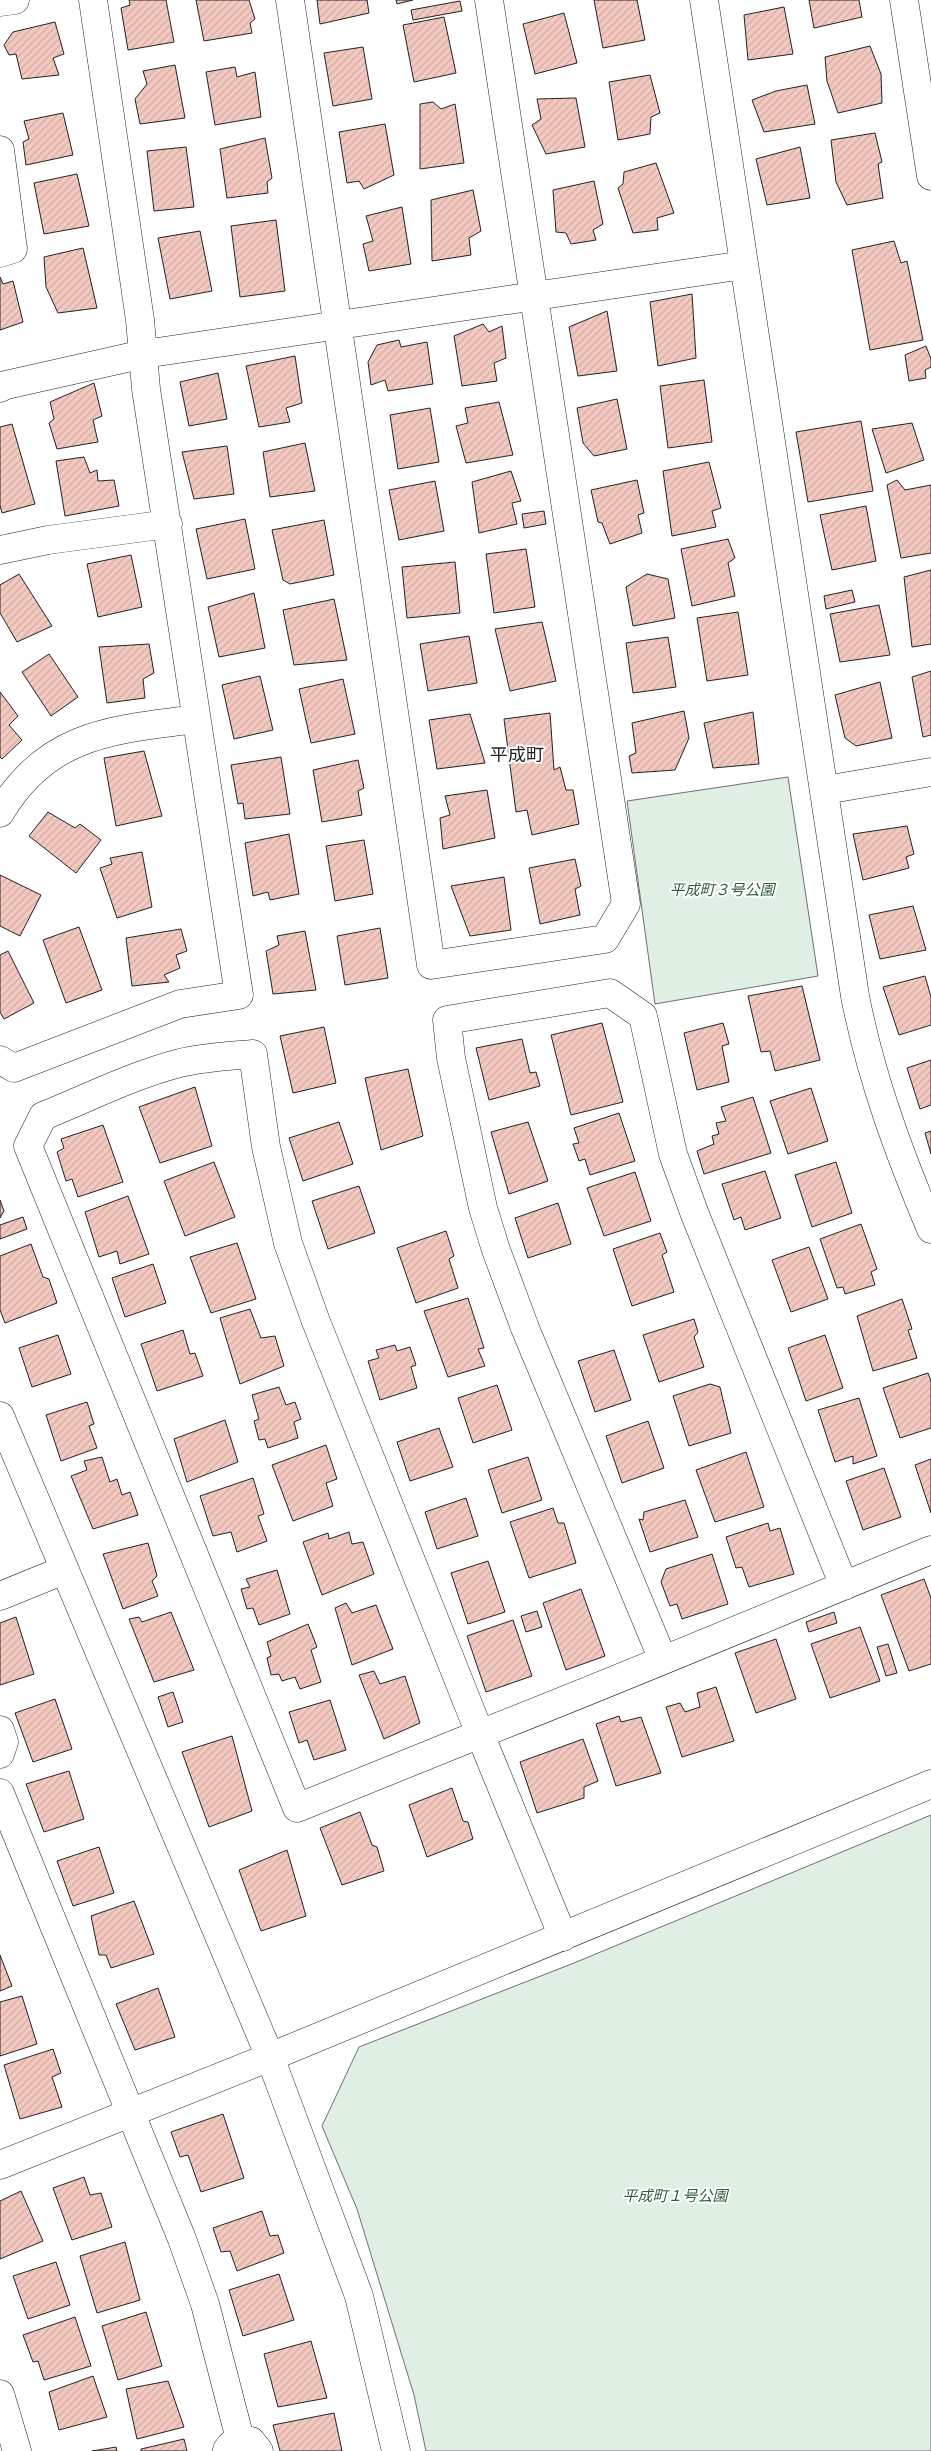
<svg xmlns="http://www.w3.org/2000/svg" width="931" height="2451" font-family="Georgia,'Noto Sans JP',serif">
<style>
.green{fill:#e0efe3;stroke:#6f6f6f}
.building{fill:url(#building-hatch);stroke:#222}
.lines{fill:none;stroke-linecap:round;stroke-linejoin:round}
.minor-casing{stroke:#222;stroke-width:29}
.tertiary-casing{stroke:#222;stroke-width:29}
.minor{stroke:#fff;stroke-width:28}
.tertiary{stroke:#fff;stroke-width:28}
.labels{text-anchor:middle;stroke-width:4;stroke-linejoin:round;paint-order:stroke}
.park-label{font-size:15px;font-style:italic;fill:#2f5e38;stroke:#fff}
.quarter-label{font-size:18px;fill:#222;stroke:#fff}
</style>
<defs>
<pattern id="building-hatch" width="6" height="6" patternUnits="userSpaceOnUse" patternTransform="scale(1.25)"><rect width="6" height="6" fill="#f3c9c0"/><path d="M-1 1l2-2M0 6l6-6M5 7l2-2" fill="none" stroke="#d0aca5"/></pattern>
</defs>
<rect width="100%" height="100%" fill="#fff"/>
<path class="green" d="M788 777 818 976 655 1004 627 801Z
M931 1815V2451H426L414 2395 357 2209 322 2126 359 2047 574 1963Z"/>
<path class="building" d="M129 0H166L174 42 128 50 121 8 130 5Z
M196 0H249L255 19 250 23 252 33 204 41Z
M317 0H367L369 13 320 24Z
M396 0H413L397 4Z
M594 0H637L645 40 603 48Z
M809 0H859L862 17 814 28Z
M460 1 462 11 413 20 411 10Z
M784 7 793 54 748 60 744 15Z
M564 13 577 63 535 74 523 24Z
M444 17 456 73 414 82 403 25Z
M55 22 64 54 53 58 59 75 22 79 16 54 9 55 4 45 13 32Z
M870 46 881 74 882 103 838 113 827 81 825 57Z
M363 47 372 99 333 106 324 53Z
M175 65 185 118 140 124 135 99 147 84 143 71Z
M235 67 237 77 255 72 261 117 215 125 206 72Z
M650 75 660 113 651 117 650 134 618 140 609 82Z
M807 85 815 124 764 132 752 100 776 91Z
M576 98 585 147 546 154 532 125 541 119 537 99Z
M433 102 441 109 455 104 464 163 420 169V104Z
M63 113 73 155 26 165 23 142 29 139 24 121Z
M385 124 394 175 364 189 359 181 347 183 339 132Z
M875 133 882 162 878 164 883 198 847 205 836 182 831 140Z
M265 138 272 178 267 182 268 193 227 198 220 149Z
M186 147 194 207 154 211 147 151Z
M800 147 810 198 767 205 756 159Z
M656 163 674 213 657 218 658 230 633 233 618 188 623 184 624 172Z
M77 174 89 226 44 234 34 183Z
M594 181 603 224 593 230 596 240 571 244 566 233 556 232 553 190Z
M473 190 481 231 469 238 471 255 432 261 431 200Z
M402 207 411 264 369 271 363 244 373 241 366 216Z
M276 220 285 291 240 297 231 226Z
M200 231 212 291 170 299 158 238Z
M894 241 901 263 907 261 923 340 870 350 852 250Z
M83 248 97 308 58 313 46 287 44 257Z
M0 277 3 284 13 281 23 322 0 330Z
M692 294 696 358 658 366 650 302Z
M607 311 617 371 578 376 569 327Z
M483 324 489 332 502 326 506 358 494 363 497 381 462 386 454 336Z
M399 340 401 347 427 342 433 384 388 391 385 380 371 385 368 362 377 345Z
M926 346 931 359V367L925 370 926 378 909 381 905 355Z
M295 356 302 403 286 408 290 422 259 427 246 366Z
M218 373 227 419 189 426 180 382Z
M704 380 712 442 668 448 660 386Z
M94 383 102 416 93 420 98 442 57 449 49 423 54 419 50 402Z
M617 399 627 449 594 456 583 443 577 408Z
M499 402 513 455 466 463 456 426 468 423 465 408Z
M430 408 439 462 398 469 390 415Z
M861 421 873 491 808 502 796 432Z
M912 423 924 460 886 473 872 429Z
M12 424 35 504 2 513 0 505V427Z
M305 443 315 491 270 497 263 452Z
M227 446 234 494 194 499 182 452Z
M84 457 90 473 97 470 98 481 114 480 119 506 65 516 56 461Z
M709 462 721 508 712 511 716 527 672 536 663 471Z
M511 471 521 501 512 503 517 524 479 533 472 482Z
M637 480 644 513 638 515 642 533 610 544 602 523 598 522 591 490Z
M897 480 905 490 931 485V553L901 558 887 485Z
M435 481 444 531 399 540 389 490Z
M866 506 876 561 832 570 820 515Z
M544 511 546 524 524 528 522 514Z
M245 519 255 569 207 579 196 529Z
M324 520 334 575 290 584 283 580 272 530Z
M728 539 735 558 728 563 735 596 692 606 681 549Z
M526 549 535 607 494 613 486 554Z
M131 555 142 607 98 617 87 564Z
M455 562 460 613 407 618 402 567Z
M931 570V644L912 647 904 577Z
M19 574 52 626 17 642 0 613V585Z
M647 574 668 579 675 618 633 626 626 587Z
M852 590 855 602 826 609 824 596Z
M254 593 265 648 219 657 208 607Z
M334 599 347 660 294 665 283 610Z
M879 605 890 655 840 662 830 614Z
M738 612 748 675 707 681 697 618Z
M542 622 556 681 510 691 495 629Z
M469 636 477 683 428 691 420 644Z
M668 637 676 687 633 693 626 643Z
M149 644 154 673 143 679 145 698 107 703 99 647Z
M49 654 78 697 51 716 22 672Z
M931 671V735L923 737 912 677Z
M260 676 273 730 234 739 222 685Z
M343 679 355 734 311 743 299 689Z
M880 682 892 738 856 746 845 738 835 695Z
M0 692 18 716 9 725 22 740 2 759 0 757Z
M684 711 689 738 675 770 632 773 629 756 636 753 632 723Z
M753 712 759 764 713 768 704 723Z
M550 713 554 770 560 767 566 790H573L579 824 532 835 527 810 516 812 504 719Z
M470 714 485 763 437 769 429 720Z
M144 751 162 816 116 826 104 758Z
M281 757 290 814 245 819 243 803 238 804 231 765Z
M358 760 364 788 358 791 362 815 322 822 313 770Z
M487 790 495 838 443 849 440 818 450 815 445 796Z
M48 812 75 828 80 824 101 840 76 873 29 836Z
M907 826 914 854 906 857 909 868 863 880 853 834Z
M289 834 299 894 270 900 268 892 253 896 245 843Z
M364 840 373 894 335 901 326 846Z
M142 852 152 907 117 918 100 868 112 864 110 858Z
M575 859 581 886 575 889 580 915 540 924 529 868Z
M0 875 41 895 20 936 0 926Z
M504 877 511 930 470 936 451 886Z
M913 906 926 950 880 959 869 915Z
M79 927 102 990 66 1003 43 940Z
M380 928 388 978 345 985 337 936Z
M181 929 187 951 176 955 180 968 164 975 169 982 132 986 126 938Z
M305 931 316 990 273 994 266 951 279 945 277 936Z
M8 951 34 1003 4 1019 0 1012V955Z
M925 976 931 997V1025L899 1035 883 987Z
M802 986 820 1060 775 1071 770 1051 761 1052 748 996Z
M602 1023 623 1102 571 1115 551 1035Z
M723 1023 729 1044 722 1046 729 1082 697 1090 684 1033Z
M324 1027 336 1083 293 1093 280 1036Z
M522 1039 530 1073 536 1072 540 1086 489 1100 476 1048Z
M931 1060V1105L920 1109 907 1068Z
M408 1069 423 1136 381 1150 365 1078Z
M195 1087 212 1146 160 1163 139 1107Z
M811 1088 828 1141 788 1154 770 1101Z
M753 1097 771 1153 704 1174 697 1151 714 1144 712 1136 719 1134 716 1123 726 1121 721 1107Z
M619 1113 635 1161 590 1175 585 1159 579 1161 573 1144 579 1143 574 1128Z
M339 1122 353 1164 303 1181 289 1138Z
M528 1122 548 1181 509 1194 491 1132Z
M103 1125 123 1182 78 1197 72 1179 66 1181 57 1152 64 1148 61 1139Z
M931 1131V1154L925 1133Z
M214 1162 235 1217 185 1236 164 1181Z
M836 1162 852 1213 812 1227 795 1175Z
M765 1171 781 1218 745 1230 741 1217 734 1220 722 1184Z
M635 1172 651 1221 604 1236 587 1188Z
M359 1186 375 1233 328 1249 312 1201Z
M128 1196 149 1254 120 1264 117 1251 99 1257 85 1212Z
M0 1200 4 1211 0 1218Z
M558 1203 571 1244 528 1258 515 1218Z
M23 1217 27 1229 0 1239V1225Z
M861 1224 877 1269 871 1272 875 1285 845 1294 843 1287 837 1288 820 1239Z
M446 1231 454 1256 449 1259 458 1288 416 1303 397 1248Z
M660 1233 667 1252 662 1255 674 1292 632 1306 613 1249Z
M237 1243 256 1299 211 1313 190 1257Z
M31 1244 43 1277 49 1279 57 1303 5 1323 0 1310V1256Z
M809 1247 828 1299 791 1312 772 1260Z
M153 1264 166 1303 125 1317 112 1278Z
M468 1298 484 1348 478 1349 485 1366 448 1377 424 1311Z
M902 1299 912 1329 908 1330 917 1358 873 1371 857 1316Z
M250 1309 261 1338 275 1336 284 1366 240 1384 220 1318Z
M694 1319 698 1332 694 1337 704 1367 659 1382 643 1335Z
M183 1330 190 1354 195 1353 203 1376 157 1391 141 1344Z
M58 1335 71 1374 32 1387 19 1348Z
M825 1335 843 1388 806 1401 788 1348Z
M395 1345 397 1351 410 1347 416 1365 411 1367 417 1388 380 1400 368 1361 379 1358 376 1350Z
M614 1350 631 1400 595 1412 578 1361Z
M928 1373 931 1381V1428L900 1438 883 1388Z
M710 1384 720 1387 731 1433 689 1446 673 1396Z
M497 1385 512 1430 473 1443 458 1398Z
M279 1387 286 1405 295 1402 301 1419 294 1422 298 1438 268 1448 265 1439 259 1440 254 1421 259 1419 252 1395Z
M859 1398 877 1456 853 1464V1456L835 1462 818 1410Z
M87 1402 94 1424 89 1426 97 1448 61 1461 46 1415Z
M225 1420 238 1462 187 1482 174 1439Z
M648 1421 664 1468 622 1483 606 1436Z
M439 1428 453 1467 410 1481 397 1442Z
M326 1445 337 1479 326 1483 333 1506 293 1521 272 1465Z
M746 1452 764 1507 715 1522 696 1470Z
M102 1457 110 1482 117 1479 122 1495 130 1492 138 1515 93 1529 71 1476 87 1470 84 1461Z
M528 1457 542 1500 502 1513 488 1470Z
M931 1459V1513L915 1465Z
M884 1468 901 1517 863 1530 846 1481Z
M253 1478 264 1514 258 1516 267 1541 237 1552 231 1532 213 1536 200 1496Z
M466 1498 478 1536 437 1549 425 1512Z
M685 1500 698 1537 650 1552 639 1519 643 1520 644 1512Z
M553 1508 558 1523H564L576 1563 529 1578 510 1522Z
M768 1523 770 1531 780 1528 794 1574 749 1587 742 1567 736 1568 726 1537Z
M349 1532 352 1544 363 1542 374 1574 322 1595 303 1542 328 1533 329 1539Z
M148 1543 157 1576 152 1581 158 1596 123 1609 103 1554Z
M712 1554 728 1604 682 1619 677 1604 670 1606 661 1582 666 1569Z
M488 1561 505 1612 468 1624 451 1573Z
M277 1570 290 1614 259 1625 253 1608 247 1609 241 1589 250 1587 246 1579Z
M924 1579 931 1598V1664L909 1671 881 1595Z
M581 1589 605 1656 566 1670 543 1603Z
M346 1603 352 1613 376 1605 393 1649 352 1665 335 1608Z
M537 1611 542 1627 526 1632 521 1616Z
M171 1612 194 1670 154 1682 129 1619 139 1617 142 1622Z
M834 1612 837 1623 809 1632 806 1622Z
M16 1617 34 1674 0 1685V1623Z
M513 1620 532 1676 486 1692 467 1636Z
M308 1624 317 1647 311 1650 321 1682 300 1689 295 1677 282 1681 279 1674 271 1675 267 1658 271 1656 267 1642Z
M860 1627 880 1681 830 1698 811 1644Z
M776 1639 796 1699 756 1713 735 1653Z
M888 1644 897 1673 886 1676 877 1647Z
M374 1671 380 1684 405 1676 420 1723 384 1739 359 1675Z
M716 1687 734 1741 682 1757 666 1707 680 1703 685 1712 700 1707 697 1693Z
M173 1692 183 1722 168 1727 158 1697Z
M55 1699 72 1749 33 1762 15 1713Z
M330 1700 346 1750 314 1760 307 1740 299 1743 289 1712Z
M619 1716 621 1722 641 1717 661 1773 616 1786 596 1724Z
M232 1736 252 1811 209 1827 182 1752Z
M583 1739 598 1781 584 1787V1798L537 1813 520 1762Z
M69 1771 84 1819 44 1832 26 1784Z
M452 1788 463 1821 468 1822 473 1839 427 1857 409 1805Z
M360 1812 372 1845 377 1847 384 1871 342 1885 320 1828Z
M99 1847 114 1893 73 1906 57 1861Z
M287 1850 306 1916 261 1931 239 1870Z
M134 1901 154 1954 111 1968 106 1955H99L91 1916Z
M0 1955 12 1986 0 1991Z
M158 1988 175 2037 135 2050 116 2004Z
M22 1996 37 2044 0 2056V2002Z
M53 2049 61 2073 52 2077 62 2107 20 2119 4 2065Z
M223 2114 244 2178 201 2192 188 2155 180 2157 171 2132Z
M84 2177 90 2195 101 2193 112 2227 72 2240 53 2188Z
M21 2191 43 2241 0 2259V2201Z
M262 2211 270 2236 278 2235 284 2253 237 2271 230 2251 221 2252 213 2228Z
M125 2242 140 2300 97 2313 80 2256Z
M56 2262 70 2305 28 2319 13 2276Z
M279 2274 294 2320 243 2336 229 2290Z
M146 2312 162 2366 118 2380 102 2326Z
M75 2317 91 2366 44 2380 38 2361 33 2362 23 2335Z
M311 2341 327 2398 278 2407 264 2354Z
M93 2376 107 2417 59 2430 49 2392Z
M168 2381 184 2427 137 2439 126 2389Z
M334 2413 342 2451H280L273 2425Z
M184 2439 187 2451H141V2449Z
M116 2447 117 2451H92Z"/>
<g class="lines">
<defs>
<path id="minor" d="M290 0 431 965 605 939 626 904 489 0
M704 0 855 996C871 1078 899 1153 931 1229
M904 0 931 176
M0 2 15 0
M0 150 13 249 0 253
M0 388 6 385 144 354 744 265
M0 550 48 540 168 524
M825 790 931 772
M0 813C47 733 113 730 196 719
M253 1054 266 1147 288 1243 315 1319 480 1734 297 1808 28 1146 43 1116C88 1098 133 1075 180 1063 204 1057 229 1056 253 1054Z
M0 1060 14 1068 180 1004 239 995 146 389 140 320 93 0
M0 1596 64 1570
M663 1660 525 1328 496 1250 483 1208 451 1058 447 1020 610 993 643 1016 673 1154 694 1212 844 1586
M0 1730 4 1742 0 1754
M0 1793 182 2239 205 2304 240 2439
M563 1937 480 1734C631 1675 781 1611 931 1550
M0 2165 270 2057
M0 2394 17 2451
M227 2450C233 2440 240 2439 251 2441L259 2451"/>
<path id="tertiary" d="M0 1416 270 2057 359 2296 396 2451
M270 2057 931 1784"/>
</defs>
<use href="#minor" class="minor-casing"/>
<use href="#tertiary" class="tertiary-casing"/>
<use href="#minor" class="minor"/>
<use href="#tertiary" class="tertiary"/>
</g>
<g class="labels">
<g class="park-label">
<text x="722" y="895">平成町３号公園</text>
<text x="675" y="2201">平成町１号公園</text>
</g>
<g class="quarter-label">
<text x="517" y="761">平成町</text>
</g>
</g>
</svg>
